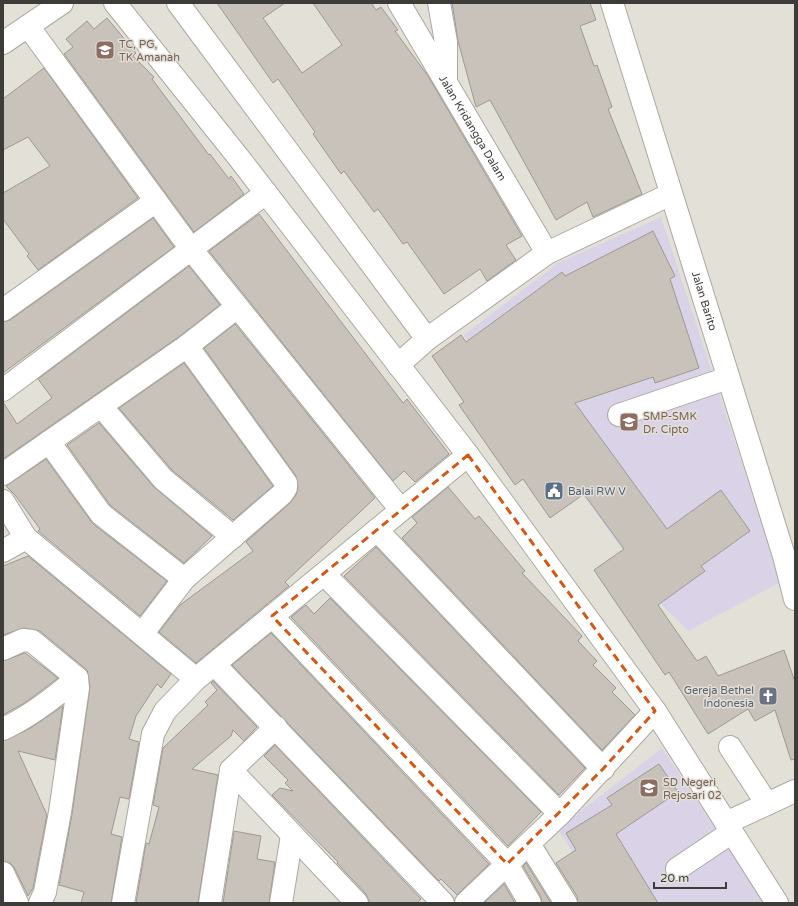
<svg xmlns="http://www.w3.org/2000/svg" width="798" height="906" font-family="'Varela Round',sans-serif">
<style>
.education{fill:#dad2e7}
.building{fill:#c9c2bb;stroke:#9f9891}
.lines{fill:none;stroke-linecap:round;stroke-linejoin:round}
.minor-casing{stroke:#aba9a0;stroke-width:24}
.minor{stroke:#fff;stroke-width:22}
.marked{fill:none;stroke:#d75610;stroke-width:3;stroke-dasharray:8 5;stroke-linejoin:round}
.labels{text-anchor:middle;stroke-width:3;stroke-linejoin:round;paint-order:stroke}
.education-label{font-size:11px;fill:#785e54;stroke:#e2e0d7;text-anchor:start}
.street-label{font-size:11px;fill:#3d3c39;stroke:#e2e0d7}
.service-label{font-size:11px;fill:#4e5e75;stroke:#e2e0d7;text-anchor:start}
.worship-label{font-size:11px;fill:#5b616d;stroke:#e2e0d7;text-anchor:end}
</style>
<rect width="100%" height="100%" fill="#e2e0d7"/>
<path class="education" d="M661 217 781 582 688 631 664 607 499 379 464 335 558 263Z
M662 748 765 903H604L558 829Z"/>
<path class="building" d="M217 3H285L263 18 302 73 342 45 313 3H371L376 10 381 7 398 30 395 31 428 76 522 236 506 245 516 260 487 281 480 269 444 294 407 242 403 244 378 209 374 212 344 171 341 174 313 134 315 132 278 79 273 83Z
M452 3H590L596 20 580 26 594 66 597 65 612 107 608 109 642 194 593 217 587 202 556 220 490 100 476 107 458 41Z
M107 18 136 53 133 56 154 77 152 79 209 155 210 154 229 179 231 176 244 194 194 232 64 54 73 47 66 39 87 21 94 29Z
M44 68 138 198 38 270 27 256 29 254 3 219V193L50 166 28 137 3 150V99Z
M259 214 403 403 407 399 449 454 415 482 404 471 393 481 209 251Z
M153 218 174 247 3 373V322L10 320Z
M653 231 675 276 670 279 699 368 655 383 653 377 575 403 667 529 721 490 750 531 701 566 705 571 658 605 697 661 706 656 718 676 784 650 795 682V759L791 760 775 710 755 721 748 709 708 734 669 672 665 675 594 570 624 549 584 494 550 518 523 479 515 485 459 405 464 402 432 356 461 335 466 342 562 272 565 276Z
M189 266 220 305 180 336 3 459V402L17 424 52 398 38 379Z
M235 324 375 498 285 582 289 586 196 663 159 632 180 605 253 551 246 542 290 503 296 495 298 488 296 476 204 348Z
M184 363 273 486 233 520 172 470 119 408Z
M99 423 154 487 212 536 184 563 110 505 67 445Z
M46 459 93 524 167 581 140 616 38 531 40 529 15 495 6 486Z
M448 487 475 519 479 516 525 571 522 573 582 636 578 641 597 661 593 665 616 688 612 692 635 715 602 750 402 538 417 523 412 517Z
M376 547 585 768 559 795 344 576Z
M28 556 171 674 161 688 157 684 136 716 129 739 139 742 129 799 120 797 111 834 122 837 111 903H81L84 892 59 885 72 814 90 687 87 670 40 631 24 628 3 635V566Z
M330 598 541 812 508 846 291 617 306 605 314 614Z
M271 633 489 864 457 895 441 879 439 881 232 665Z
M25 653 58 678 26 702 3 715V661Z
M213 681 257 727 244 741 233 730 231 736 192 769 218 775 198 903H136L146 843 149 844 159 807 153 805 163 748 208 705 205 702 217 690 211 683Z
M63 706 55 760 18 751 47 815 33 888 28 896 14 867 10 863 3 861V741L29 729Z
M275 745 421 899 417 903H370L366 894 337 863 338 862 272 795 280 788 293 791 285 783 288 780 264 756Z
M659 764 678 792 616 834 658 903H578L577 896 556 863 576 850 566 833 612 805 607 798Z
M234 831 261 836 257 859 275 862 269 903H223Z
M526 863 551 903H542L541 897 523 866Z
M504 884 515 903H484Z"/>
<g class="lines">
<defs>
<g id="minor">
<path d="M115 3 239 158 468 455 655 711 777 903"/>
<path d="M178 3 427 339"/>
<path id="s1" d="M399 3 547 253"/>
<path d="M439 3 446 42V82"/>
<path id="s2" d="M612 3 784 556 795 599"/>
<path d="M28 26 191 249 401 510"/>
<path d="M3 43 62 3"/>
<path d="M3 310 156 201"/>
<path d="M398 365 427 339 547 253 671 194"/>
<path d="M3 390 266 193"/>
<path d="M101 406 163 479 233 537"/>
<path d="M619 415 728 378"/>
<path d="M49 442 101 514 184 579"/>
<path d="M3 474 187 346 237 307"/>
<path d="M3 501 26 538 196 679"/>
<path d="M377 530 603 769"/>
<path d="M3 551 26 538"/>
<path d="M324 574 560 814"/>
<path d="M272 616 507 864 530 903"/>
<path d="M142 634 184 579 282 494 286 488V483L187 346"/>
<path d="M3 649 23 640 32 641 77 678"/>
<path d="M214 664 443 903"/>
<path d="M3 729C31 716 54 698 77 678L78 688 60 812 45 892 40 903"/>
<path d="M730 747 767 804"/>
<path d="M231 770 357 903"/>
<path d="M726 823 795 791"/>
<path d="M529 844 566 903"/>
<path d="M677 869 732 832"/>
<path d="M3 873 17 903"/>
<path d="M123 903 153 734 165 711 196 679 468 455"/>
<path d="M210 903 231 770 276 727"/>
<path d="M281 903 292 835"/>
<path d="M466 903 560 814 655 711"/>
</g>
</defs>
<use href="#minor" class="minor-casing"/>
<use href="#minor" class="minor"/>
</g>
<path class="marked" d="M468 455 655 711 603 769 507 864 272 616Z"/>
<defs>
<symbol id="school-square" viewBox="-11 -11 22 22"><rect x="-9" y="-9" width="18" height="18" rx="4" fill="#8d6e63" stroke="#e2e0d7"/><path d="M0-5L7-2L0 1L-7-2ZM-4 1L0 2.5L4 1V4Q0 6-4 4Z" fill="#fff"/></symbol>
<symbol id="civic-square" viewBox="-11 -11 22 22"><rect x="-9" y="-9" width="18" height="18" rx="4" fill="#5c6f8a" stroke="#e2e0d7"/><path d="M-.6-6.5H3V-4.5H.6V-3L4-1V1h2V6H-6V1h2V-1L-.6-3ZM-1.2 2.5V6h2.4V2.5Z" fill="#fff"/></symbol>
<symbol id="church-square" viewBox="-11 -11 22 22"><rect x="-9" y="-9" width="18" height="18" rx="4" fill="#6b7280" stroke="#e2e0d7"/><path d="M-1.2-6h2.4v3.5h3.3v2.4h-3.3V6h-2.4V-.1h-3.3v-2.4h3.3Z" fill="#fff"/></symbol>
</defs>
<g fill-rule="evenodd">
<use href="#school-square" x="94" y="39" width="22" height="22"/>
<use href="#school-square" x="618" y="411" width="22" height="22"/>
<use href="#civic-square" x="543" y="480" width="22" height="22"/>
<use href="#church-square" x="757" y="685" width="22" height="22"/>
<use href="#school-square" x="638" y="777" width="22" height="22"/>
</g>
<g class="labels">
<g class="education-label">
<text x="119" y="48">TC, PG,<tspan x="119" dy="13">TK Amanah</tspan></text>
<text x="643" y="420">SMP-SMK<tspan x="643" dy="13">Dr. Cipto</tspan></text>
<text x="663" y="786">SD Negeri<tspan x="663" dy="13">Rejosari 02</tspan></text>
</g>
<g class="street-label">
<text dy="4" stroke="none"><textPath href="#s1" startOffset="145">Jalan Kridangga Dalam</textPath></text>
<text dy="4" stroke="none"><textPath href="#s2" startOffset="312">Jalan Barito</textPath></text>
</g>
<g class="service-label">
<text x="568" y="495">Balai RW V</text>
</g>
<g class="worship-label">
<text x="754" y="694">Gereja Bethel<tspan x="754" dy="13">Indonesia</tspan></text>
</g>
</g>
<rect width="798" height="906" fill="none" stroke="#3d3c39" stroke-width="8"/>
<path d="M654 882v6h72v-6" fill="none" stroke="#3d3c39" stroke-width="2"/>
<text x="660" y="882" font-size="12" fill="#3d3c39" stroke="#e2e0d7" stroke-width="3" paint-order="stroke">20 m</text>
</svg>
